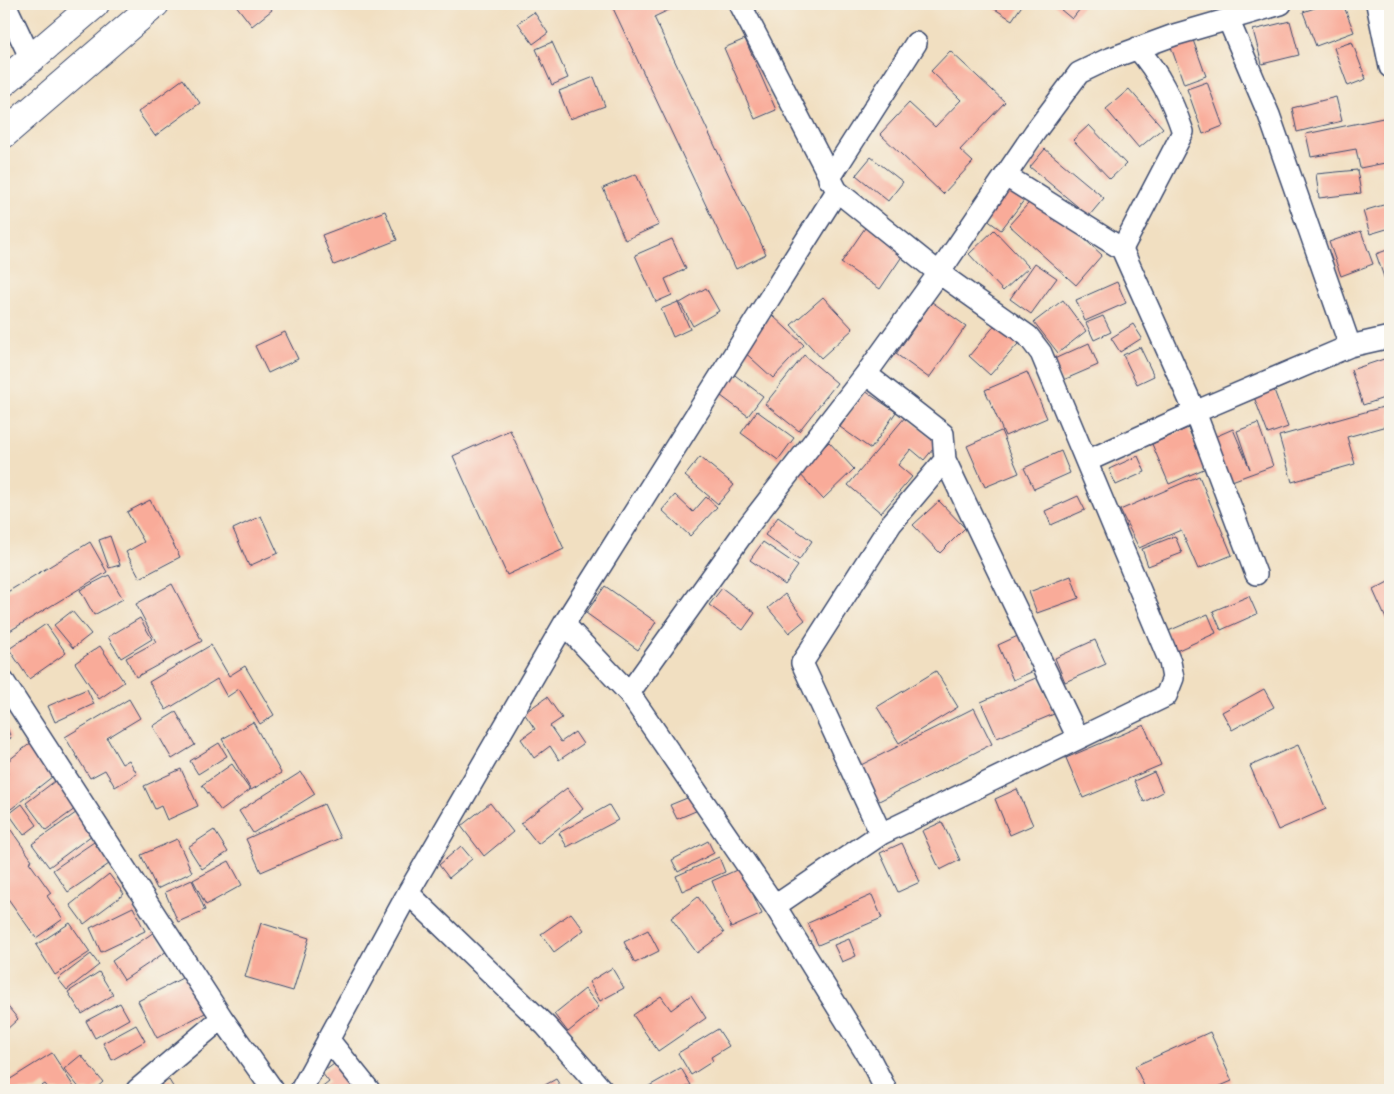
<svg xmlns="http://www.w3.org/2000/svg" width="1394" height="1094" font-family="'Gochi Hand',sans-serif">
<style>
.building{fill:#f9ab99}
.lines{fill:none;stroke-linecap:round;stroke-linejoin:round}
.street-casing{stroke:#3b496d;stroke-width:24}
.primary-casing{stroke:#3b496d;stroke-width:30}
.street{stroke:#fff;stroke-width:21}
.primary{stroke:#fff;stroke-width:28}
</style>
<rect width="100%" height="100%" fill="#f7f3e8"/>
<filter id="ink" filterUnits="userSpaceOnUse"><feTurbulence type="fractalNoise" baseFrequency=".02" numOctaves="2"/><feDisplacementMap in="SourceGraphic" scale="10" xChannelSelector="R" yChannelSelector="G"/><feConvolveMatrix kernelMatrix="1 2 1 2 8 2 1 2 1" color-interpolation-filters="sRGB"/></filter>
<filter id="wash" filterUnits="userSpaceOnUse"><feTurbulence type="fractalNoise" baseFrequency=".0096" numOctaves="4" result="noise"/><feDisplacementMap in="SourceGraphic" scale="20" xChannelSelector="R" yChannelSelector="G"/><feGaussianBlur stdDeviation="1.12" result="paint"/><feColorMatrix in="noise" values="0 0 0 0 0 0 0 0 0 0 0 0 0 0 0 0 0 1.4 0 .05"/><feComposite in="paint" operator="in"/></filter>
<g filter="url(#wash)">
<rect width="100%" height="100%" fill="#f1dfc1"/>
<g id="blocks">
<path class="building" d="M235 4H268L272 10 252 26Z
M611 4H651L652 6 674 4 675 7 654 17 766 254 736 269Z
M987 4H1023L1012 20Z
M1054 4H1084L1072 19Z
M1326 4H1343L1354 32 1316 46 1303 12Z
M534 12 548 33 533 44 518 23Z
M1290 21 1299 55 1262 64 1253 30Z
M745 39 776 110 755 119 724 48Z
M1193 40 1206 76 1184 84 1171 47Z
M552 42 568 78 552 85 536 49Z
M1352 42 1366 79 1348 86 1334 48Z
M950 51 1005 102 960 150 973 162 943 194 880 134 909 103 935 127 961 100 931 71Z
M594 77 605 106 570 119 559 91Z
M183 79 200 103 155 136 138 112Z
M1207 82 1223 126 1203 134 1187 89Z
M1129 89 1163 128 1139 148 1106 109Z
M1336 97 1342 121 1297 132 1292 108Z
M1388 117 1390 130V162L1360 168 1356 149 1311 157 1306 134Z
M1089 125 1126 164 1110 179 1073 140Z
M1045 149 1104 198 1089 216 1030 167Z
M871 157 903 182 888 201 856 175Z
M1357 170 1361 193 1319 198 1316 174Z
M636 174 659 225 625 240 603 188Z
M1007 185 1025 199 1001 230 983 217Z
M1036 195 1102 255 1076 285 1009 225Z
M1390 203V228L1370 234 1363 211Z
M385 211 397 240 334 265 322 235Z
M867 225 905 252 880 289 841 263Z
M994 230 1029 267 1003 291 969 254Z
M1361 231 1373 264 1341 276 1329 242Z
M672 239 686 269 665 279 672 295 656 302 635 255Z
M1390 249V282L1386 283 1376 254Z
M1035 263 1057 278 1031 314 1010 299Z
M1117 282 1126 303 1085 321 1076 300Z
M706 288 719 311 693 326 680 303Z
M823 297 853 329 821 358 791 325Z
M1063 300 1086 331 1058 353 1034 322Z
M678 302 690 329 673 337 661 309Z
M932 302 966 326 929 378 896 354Z
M772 315 804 345 773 378 741 349Z
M1103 316 1111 332 1094 340 1086 323Z
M996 324 1018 344 990 375 969 356Z
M1133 324 1142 338 1120 352 1111 338Z
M285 332 298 359 268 373 255 346Z
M1089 343 1098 365 1061 381 1052 360Z
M1140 347 1154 376 1137 384 1123 355Z
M804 355 837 383 799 431 765 404Z
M1390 357V396L1363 405 1351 370Z
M728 370 763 396 748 416 713 390Z
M1027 372 1047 418 1005 436 985 390Z
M1274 390 1288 427 1268 434 1254 397Z
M865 391 896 412 871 449 840 427Z
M1390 405V425L1347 437 1355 464 1292 482 1279 436Z
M757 411 794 438 778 460 741 433Z
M906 416 938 443 924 460 911 449 898 465 912 477 881 513 848 485Z
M1258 423 1273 466 1229 482 1210 439 1233 429 1250 469 1237 431Z
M1188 428 1206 468 1169 484 1152 444Z
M510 430 564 549 507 575 453 456Z
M1001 431 1019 473 985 487 967 446Z
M829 442 854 469 823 499 798 472Z
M1061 451 1070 473 1034 489 1024 468Z
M1138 456 1145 472 1116 485 1109 469Z
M700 457 734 485 718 504 685 476Z
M1199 476 1232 555 1198 569 1181 530 1139 548 1120 510Z
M675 495 693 512 706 497 717 507 690 536 662 510Z
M1078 496 1085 510 1051 525 1045 511Z
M150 500 180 557 140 578 126 552 144 542 127 512Z
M939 501 965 528 940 553 913 525Z
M261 516 278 553 249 566 233 529Z
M778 517 812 541 799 560 765 535Z
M110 536 120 565 109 568 99 540Z
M1175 536 1182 553 1148 566 1142 549Z
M90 542 107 572 8 632 4 624V594Z
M763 542 798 566 785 585 750 560Z
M109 575 123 599 94 615 80 590Z
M1071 576 1079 598 1037 613 1029 592Z
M1390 581V620L1387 621 1373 590Z
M172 584 202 641 136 677 126 658 156 642 136 604Z
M605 586 656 622 638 650 586 613Z
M722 588 755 613 743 630 709 605Z
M785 594 805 620 789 633 768 608Z
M1249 596 1257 614 1221 630 1213 611Z
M72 611 91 634 73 648 54 625Z
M1208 614 1216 633 1174 652 1166 632Z
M140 618 152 639 121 658 108 637Z
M46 624 66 653 29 679 9 649Z
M1020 635 1036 670 1013 680 998 645Z
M1095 640 1106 664 1065 682 1055 658Z
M211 645 229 676 245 666 274 715 260 724 239 689 227 697 217 679 166 710 149 682Z
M100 646 124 682 99 699 75 663Z
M936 671 958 707 899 743 877 707Z
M1038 677 1054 714 997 738 981 702Z
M87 689 94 704 55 722 48 706Z
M1264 689 1274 707 1232 730 1222 712Z
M547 697 562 718 550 726 561 742 575 732 583 744 559 760 550 746 534 758 521 739 535 729 524 713Z
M129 699 140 718 107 738 122 764 129 760 137 774 115 787 105 770 90 778 65 737Z
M974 708 992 744 877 802 859 766Z
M176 712 195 745 172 759 153 726Z
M4 720 11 738 4 741Z
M253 722 281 773 251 790 222 739Z
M1144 725 1161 765 1083 798 1066 758Z
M32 742 57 773 11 809 4 799V777L8 774 4 764Z
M219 743 227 756 198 774 190 761Z
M1298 745 1326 809 1278 830 1250 766Z
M232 764 250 790 221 811 202 785Z
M181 769 198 806 167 820 161 806 155 809 144 786Z
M301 772 315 794 253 833 239 811Z
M1154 772 1163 792 1144 802 1134 781Z
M59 778 79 806 46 830 26 803Z
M567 788 583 809 538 844 521 823Z
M1017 789 1033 825 1010 835 995 799Z
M692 796 698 810 677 819 670 805Z
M490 803 513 832 484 856 461 826Z
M22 804 37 825 24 835 9 814Z
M324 804 340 838 261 872 246 839Z
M609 805 618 820 567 847 559 833Z
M80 810 96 832 49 867 32 844Z
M4 820 32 860 29 862 51 893 47 896 63 919 36 938 4 893Z
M942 822 960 860 940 870 922 831Z
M214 830 228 852 202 869 188 847Z
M177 839 192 872 157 889 141 855Z
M708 841 714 853 678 872 672 860Z
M94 842 109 864 68 892 53 870Z
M902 843 920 882 898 892 880 853Z
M461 846 472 859 449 878 439 865Z
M719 857 725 872 682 891 676 876Z
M229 861 242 885 206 905 193 880Z
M741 868 762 914 731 928 712 881Z
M109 874 124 894 84 924 70 905Z
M192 880 205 910 178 922 165 892Z
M872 895 882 918 818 945 808 923Z
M698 897 724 933 697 953 671 918Z
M133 907 145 931 101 952 90 928Z
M571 913 584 930 554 952 541 934Z
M70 923 90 952 55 975 36 945Z
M261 923 309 938 293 991 245 977Z
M648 930 659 951 635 963 624 942Z
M154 932 167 951 124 980 112 961Z
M849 939 856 956 842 962 834 945Z
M91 954 99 965 67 990 58 979Z
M612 968 624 988 600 1001 589 982Z
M99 972 113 995 82 1014 68 992Z
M188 975 207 1012 157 1038 138 1001Z
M585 989 599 1007 568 1032 554 1014Z
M691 995 706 1018 658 1051 633 1015 661 996 671 1010Z
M4 1002 18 1019 4 1032Z
M120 1003 129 1019 95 1038 86 1021Z
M136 1025 145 1041 112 1060 103 1043Z
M718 1029 729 1046 711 1057 713 1061 691 1075 678 1053Z
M1210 1032 1232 1081 1211 1090H1146L1135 1066Z
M52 1053 76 1090H50L45 1084 35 1090H4V1083Z
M81 1055 103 1082 94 1090H81L64 1069Z
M334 1064 355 1090H319L329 1082 322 1073Z
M681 1068 691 1085 681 1090H642Z
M556 1079 563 1090H536Z
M169 1080 175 1090H151Z"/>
</g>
</g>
<g filter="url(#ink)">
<use href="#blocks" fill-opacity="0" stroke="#3b496d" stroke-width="1"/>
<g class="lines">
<defs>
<path id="street" d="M5 4 31 59
M740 4 837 191 939 273 1028 336 1041 353 1170 662 1173 678 1166 696 881 834 775 906 629 693 564 624 837 191
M1377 4 1390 67
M1228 19 1269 115 1350 346
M1006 176 1122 249 1195 412 1256 574
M829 179 916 43
M1122 249 1183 132C1172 100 1160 74 1137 48
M866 374 943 434 945 460 1078 738
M1087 461 1195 412 1350 346 1390 337
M4 682 222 1018 137 1090
M629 693 749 525 866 374 939 273 1035 132 1079 73 1106 60 1174 35 1281 4
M881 834 802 663 891 524 945 460
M408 893 546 1026 602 1090
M775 906 871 1061 886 1090
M222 1018 273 1090
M328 1039 369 1090
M301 1090 408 893 564 624"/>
<path id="primary" d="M4 82 95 4
M4 134 155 4"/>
</defs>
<use href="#street" class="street-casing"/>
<use href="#primary" class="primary-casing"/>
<use href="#street" class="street"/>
<use href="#primary" class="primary"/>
</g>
</g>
<rect width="1394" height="1094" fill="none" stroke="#f7f3e8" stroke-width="20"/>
</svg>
